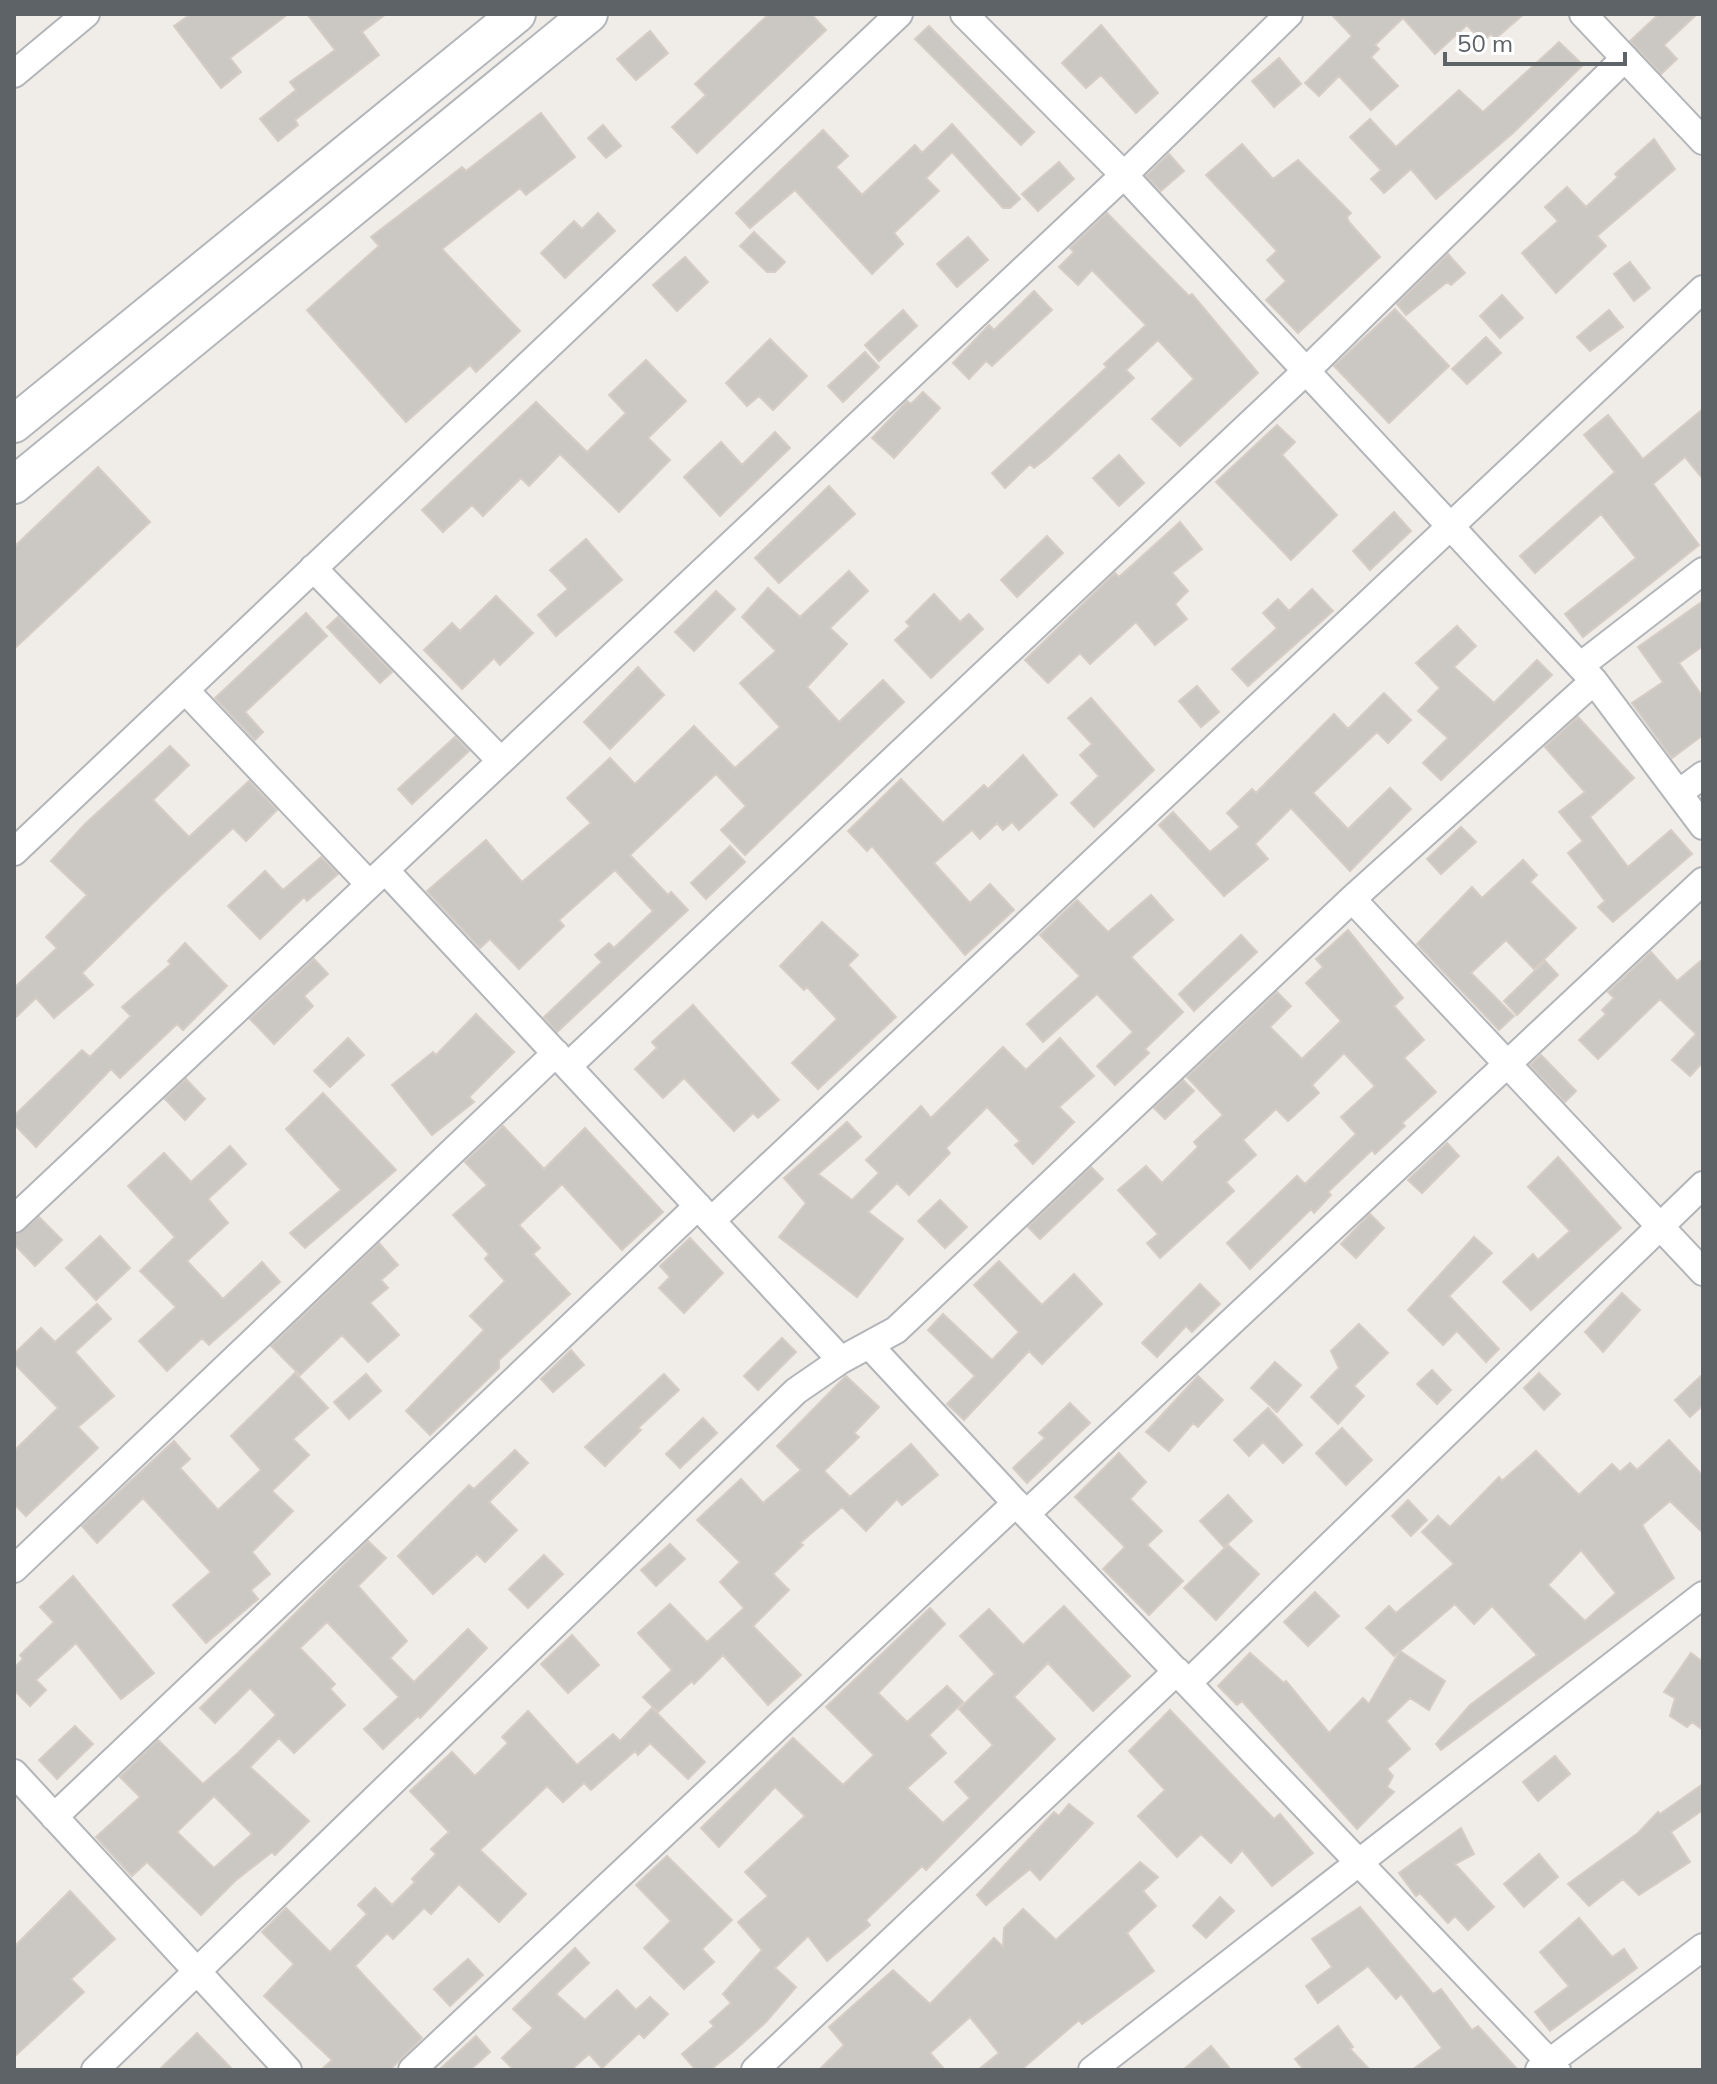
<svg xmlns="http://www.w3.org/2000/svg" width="1717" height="2084" font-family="Mulish,sans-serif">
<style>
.building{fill:#cbc7c3;stroke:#d5cdc5;stroke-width:2;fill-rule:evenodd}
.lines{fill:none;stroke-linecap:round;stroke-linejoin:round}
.street-casing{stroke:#b2b5b9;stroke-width:30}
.secondary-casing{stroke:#b3b7bb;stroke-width:40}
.street{stroke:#fff;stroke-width:26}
.secondary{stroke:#fff;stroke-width:36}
</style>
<rect width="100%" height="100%" fill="#f0ece7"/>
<path class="building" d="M191 14H288L230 58 241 72 221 88 174 26Z
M307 14H386L362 32 379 55 295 120 298 125 278 141 260 119 296 90 290 82 335 50Z
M769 14H811L826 30 697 153 672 127 706 95 695 84Z
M1331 14H1524L1495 39 1491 34 1482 42 1467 25 1435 54 1403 18 1375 45 1379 49 1371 57 1398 86 1371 110 1339 76 1319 96 1305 83 1352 36Z
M1659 14H1697L1664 45 1677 59 1661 74 1630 41Z
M1101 25 1158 93 1136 113 1101 75 1086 88 1062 63Z
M929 26 1034 132 1021 145 915 39Z
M650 31 668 53 636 80 617 59Z
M1559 42 1583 65 1513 133 1436 199 1411 169 1384 193 1371 179 1381 170 1350 137 1370 119 1396 147 1459 90 1483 112Z
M1279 58 1301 84 1274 107 1252 81Z
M541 113 575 157 526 195 520 188 442 249 520 331 476 372 470 365 406 422 307 310 379 246 371 237 462 167 466 171Z
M952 124 1020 199 1010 208H1003L952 152 926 178 939 191 894 233 903 244 872 274 795 190 750 228 736 213 823 130 848 156 836 167 862 195 915 145 922 153Z
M603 125 621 146 606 158 588 138Z
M1654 139 1675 169 1597 236 1606 246 1556 293 1522 253 1558 221 1545 207 1567 187 1586 207 1618 177 1615 174Z
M1242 144 1273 179 1298 160 1351 213 1347 217 1349 222 1380 257 1298 333 1266 300 1286 281 1267 260 1277 251 1206 175Z
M1169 154 1184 171 1161 191 1146 176Z
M1059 162 1074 179 1038 211 1022 194Z
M598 213 615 231 565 278 541 253 574 221 582 229Z
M1107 213 1189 296 1192 294 1258 373 1180 446 1152 419 1194 379 1158 340 1126 370 1134 378 1047 458 1034 468 1030 464 1005 488 992 473 1107 367 1104 364 1146 325 1092 270 1078 285 1059 267 1074 252 1070 248Z
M754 232 785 262 775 272H767L740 246Z
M968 237 988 260 957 287 937 264Z
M1448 254 1465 273 1451 285 1447 282 1406 315 1397 304Z
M685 257 708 282 677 311 653 285Z
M1630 262 1650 288 1634 301 1614 274Z
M1034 291 1052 310 992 366 986 361 969 379 953 363 989 325 994 330Z
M1502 295 1523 318 1500 338 1480 316Z
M1395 309 1449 366 1389 423 1334 366Z
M903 310 917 326 879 361 865 345Z
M1609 310 1623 327 1590 351 1577 337Z
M1486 337 1501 353 1467 384 1452 369Z
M770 339 807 376 773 410 759 396 747 406 726 383Z
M865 352 879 367 843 402 828 386Z
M646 360 686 401 648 438 670 460 619 512 560 454 529 486 521 478 483 516 472 505 443 532 422 510 536 402 587 452 626 413 609 395Z
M923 392 940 408 894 458 872 438 907 401 911 404Z
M1703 409V479L1685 457 1653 484 1699 545 1583 637 1565 614 1636 558 1601 514 1535 573 1520 556 1615 472 1584 435 1608 415 1643 459Z
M1277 425 1295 442 1282 455 1337 515 1291 560 1216 482Z
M775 432 790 448 720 516 684 477 721 442 742 465Z
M1119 455 1144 483 1119 506 1093 478Z
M98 467 150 522 14 649V547Z
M829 486 855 514 779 583 755 558Z
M1394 512 1411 531 1370 570 1353 551Z
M1180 522 1202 549 1172 573 1188 591 1175 604 1187 619 1155 645 1136 622 1090 664 1080 653 1048 683 1025 660 1115 573 1119 577Z
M1047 536 1063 553 1017 597 1001 580Z
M586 539 622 580 556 636 538 615 568 589 550 570Z
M849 571 868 591 830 628 847 644 807 687 839 722 883 680 904 702 745 855 721 830 746 806 716 774 630 855 668 895 671 892 688 910 557 1032 544 1017 602 962 595 955 609 943 614 948 653 911 615 870 559 920 564 926 519 969 490 939 480 948 427 891 486 840 522 882 591 823 567 798 610 758 635 784 694 726 735 768 780 727 740 683 776 651 742 617 768 588 800 617Z
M1312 589 1333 611 1248 686 1232 669 1277 628 1263 613 1278 599 1289 611Z
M716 591 735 609 694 651 675 632Z
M934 594 960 622 969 614 983 629 931 678 895 640 910 626 906 622Z
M496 596 533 633 500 665 494 658 462 689 424 650 452 623 460 631Z
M1703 601V646L1679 663 1703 697V735L1672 758 1632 703 1663 682 1638 647Z
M306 613 327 636 245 712 263 732 255 740 215 698Z
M338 617 392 672 380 683 327 627Z
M1457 626 1476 646 1454 667 1494 703 1537 660 1552 675 1441 780 1423 763 1448 738 1418 711 1440 688 1416 663Z
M638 667 664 695 610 749 584 722Z
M1197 686 1219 712 1201 727 1179 701Z
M1384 693 1411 720 1388 743 1377 732 1313 793 1348 829 1390 788 1411 809 1350 871 1291 808 1255 844 1268 859 1224 896 1159 825 1173 812 1210 852 1240 827 1227 813 1252 789 1256 793 1334 714 1348 729Z
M1091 698 1154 770 1094 827 1071 803 1099 776 1080 755 1092 744 1068 718Z
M1578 717 1634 778 1590 817 1628 867 1671 830 1692 854 1613 922 1598 907 1605 901 1568 853 1583 841 1559 812 1585 792 1545 747Z
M455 737 469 751 412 804 398 789Z
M170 746 189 765 153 800 189 837 249 781 277 810 246 841 233 828 160 896 82 973 93 985 54 1018 36 998 14 1019V988L57 948 46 937 87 895 51 861 85 824Z
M1023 755 1057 795 1019 830 1012 822 1003 830 997 823 980 839 972 830 934 863 970 903 990 884 1014 910 965 955 872 846 867 851 848 831 901 779 943 823 984 785 988 789Z
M1461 827 1476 842 1441 874 1427 859Z
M730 846 745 862 706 899 691 883Z
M321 857 338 874 307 901 304 897 260 939 228 906 265 871 283 890Z
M1523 860 1537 875 1530 882 1576 928 1534 969 1506 940 1471 973 1514 1016 1499 1030 1417 944 1472 887 1482 898Z
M1151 895 1173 920 1131 957 1183 1012 1145 1049 1149 1053 1115 1085 1097 1066 1133 1032 1097 994 1043 1042 1027 1024 1080 976 1040 935 1077 900 1108 932Z
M822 922 858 955 848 965 896 1017 818 1089 792 1063 837 1019 807 987 804 990 780 966Z
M1348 930 1403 998 1394 1006 1424 1040 1404 1058 1436 1092 1402 1123 1405 1126 1375 1154 1372 1150 1328 1192 1331 1195 1314 1213 1311 1209 1250 1269 1227 1243 1297 1176 1305 1184 1356 1134 1341 1117 1375 1086 1344 1053 1312 1085 1319 1093 1288 1121 1276 1109 1243 1140 1256 1155 1226 1182 1234 1191 1160 1258 1147 1243 1158 1234 1118 1190 1146 1166 1162 1183 1198 1147 1194 1142 1223 1115 1187 1077 1277 992 1291 1006 1270 1027 1302 1059 1341 1021 1306 983 1323 967 1316 959Z
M1241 935 1257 952 1194 1011 1179 994Z
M185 943 227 986 183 1030 177 1024 120 1078 111 1069 36 1147 14 1124V1116L82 1050 90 1057 131 1016 122 1007 171 964 168 961Z
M1651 952 1677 981 1703 959V1062L1690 1076 1672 1060 1696 1034 1660 999 1598 1059 1579 1040 1606 1014 1602 1010 1614 998 1608 992Z
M314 959 328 974 304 996 313 1006 274 1044 250 1019Z
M1545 961 1558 975 1517 1015 1504 1001Z
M693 1005 779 1100 758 1118 753 1113 734 1131 684 1078 663 1098 635 1069 657 1048 652 1042Z
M476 1014 514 1052 469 1097 474 1102 432 1135 392 1085 433 1052 436 1055Z
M348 1038 364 1055 330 1087 314 1071Z
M1060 1038 1094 1076 1059 1107 1074 1122 1033 1164 1015 1145 1020 1141 987 1107 946 1148 950 1153 909 1195 897 1183 868 1212 903 1239 857 1297 779 1237 806 1203 784 1178 847 1122 861 1137 818 1174 852 1200 879 1173 866 1160 921 1106 931 1118 1003 1047 1026 1070Z
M1541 1055 1576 1091 1565 1102 1530 1065Z
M186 1079 205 1099 185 1120 165 1099Z
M1183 1080 1194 1091 1165 1119 1154 1108Z
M323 1093 396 1170 305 1248 290 1233 341 1190 286 1129Z
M503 1126 544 1169 585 1128 663 1212 622 1250 562 1184 519 1225 540 1248 533 1254 570 1294 499 1360V1368L430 1435 406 1411 484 1330 470 1316 505 1281 485 1259 489 1254 453 1215 487 1185 465 1162Z
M1447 1143 1459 1156 1422 1193 1408 1180Z
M230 1146 246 1164 208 1199 228 1223 187 1261 223 1299 262 1262 280 1282 209 1345 202 1338 167 1371 139 1341 176 1307 140 1271 175 1237 128 1186 164 1153 191 1182Z
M1558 1157 1621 1228 1531 1310 1503 1282 1533 1254 1538 1260 1570 1231 1528 1187Z
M1091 1167 1103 1179 1040 1239 1028 1227Z
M940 1200 967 1227 945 1248 918 1221Z
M1370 1214 1384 1228 1356 1258 1341 1244Z
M39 1217 62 1240 35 1266 14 1244V1236Z
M100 1236 130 1268 96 1300 66 1268Z
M1474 1237 1492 1253 1449 1296 1499 1349 1486 1362 1457 1331 1443 1345 1408 1310Z
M690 1238 723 1273 684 1313 659 1288 670 1277 660 1266Z
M379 1243 398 1265 381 1280 388 1288 370 1303 399 1335 368 1362 342 1335 300 1375 271 1346Z
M999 1261 1042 1305 1074 1274 1102 1304 1042 1364 1029 1351 964 1420 947 1404 975 1376 928 1330 943 1314 992 1360 1019 1332 974 1285Z
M1200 1284 1220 1304 1192 1332 1186 1326 1157 1357 1142 1343Z
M1622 1293 1640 1310 1603 1352 1585 1332Z
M97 1304 111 1319 75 1352 114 1396 78 1427 98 1448 26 1516 14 1504V1451L58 1408 14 1363V1354L41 1328 55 1342Z
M1359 1324 1388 1353 1354 1386 1364 1396 1338 1424 1311 1397 1339 1368 1331 1351Z
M782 1338 796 1352 758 1390 744 1376Z
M571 1350 584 1365 553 1392 541 1379Z
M1275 1362 1301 1385 1277 1412 1251 1388Z
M1432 1370 1451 1390 1437 1404 1417 1384Z
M295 1373 328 1408 293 1439 309 1455 272 1491 293 1511 252 1552 270 1574 251 1590 258 1599 206 1643 173 1605 211 1572 143 1498 97 1543 82 1526 174 1441 190 1459 180 1468 218 1510 261 1470 231 1436Z
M1539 1373 1560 1394 1544 1410 1524 1388Z
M366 1374 381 1391 349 1419 334 1402Z
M664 1374 679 1390 638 1428 641 1430 605 1466 585 1447Z
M1703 1374V1405L1690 1417 1675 1400Z
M846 1376 879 1407 854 1433 859 1437 824 1471 850 1497 911 1444 938 1475 902 1505 897 1499 866 1531 842 1507 800 1543 803 1545 773 1574 789 1590 753 1626 801 1675 768 1705 723 1655 694 1684 692 1681 658 1712 643 1697 672 1670 638 1633 670 1604 707 1642 744 1608 720 1582 740 1562 697 1520 741 1479 763 1503 801 1470 777 1446Z
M1198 1376 1223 1400 1198 1427 1193 1423 1169 1451 1146 1432Z
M1070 1403 1090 1423 1027 1483 1013 1468 1045 1438 1039 1433Z
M1268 1408 1302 1445 1283 1463 1263 1442 1249 1456 1234 1440Z
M703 1418 717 1433 680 1468 666 1454Z
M1342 1428 1372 1460 1346 1485 1316 1453Z
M1669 1440 1703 1476V1533L1670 1501 1642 1525 1674 1578 1441 1750 1436 1744 1470 1705 1537 1655 1492 1606 1474 1624 1455 1604 1394 1656 1366 1628 1389 1606 1396 1613 1454 1564 1422 1532 1438 1516 1450 1527 1499 1477 1502 1481 1536 1451 1579 1495 1612 1464 1620 1472 1630 1463 1637 1470ZM1581 1550 1616 1593 1585 1621 1548 1585Z
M515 1450 528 1463 489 1502 517 1530 485 1562 477 1554 433 1594 398 1556 469 1485 474 1489Z
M1119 1453 1146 1482 1130 1499 1162 1531 1147 1545 1183 1581 1149 1615 1103 1569 1125 1547 1075 1497Z
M1228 1495 1252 1521 1224 1547 1200 1521Z
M1408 1500 1427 1520 1411 1536 1392 1516Z
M368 1541 386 1558 358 1586 407 1641 390 1658 414 1682 468 1629 487 1648 420 1718 418 1716 383 1749 364 1729 399 1697 327 1622 300 1648 335 1684 330 1689 345 1705 294 1753 279 1738 250 1767 309 1821 275 1855 272 1852 235 1881 201 1915 147 1862 132 1876 96 1837 140 1797 120 1777 158 1740 203 1784 239 1752 276 1715 250 1688 215 1723 200 1708ZM214 1796 252 1834 214 1868 177 1832Z
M670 1544 685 1559 656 1586 641 1570Z
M1228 1545 1259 1574 1216 1620 1184 1588Z
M544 1555 563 1574 528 1608 509 1589Z
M73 1576 154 1673 121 1699 76 1643 36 1680 46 1690 30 1706 14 1690V1668L23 1659 20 1655 54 1622 40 1607Z
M1315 1592 1339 1616 1308 1646 1284 1622Z
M1064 1606 1130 1676 1093 1711 1048 1663 1014 1697 1055 1739 926 1870 922 1866 866 1920 870 1925 827 1961 808 1936 775 1968 796 1987 766 2022 735 2050 710 2070H696L682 2054 714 2026 710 2022 731 2003 723 1994 762 1950 738 1922 768 1896 745 1872 805 1816 775 1787 719 1847 701 1828 793 1738 843 1785 874 1755 826 1707 930 1608 945 1624 878 1693 907 1722 947 1686 963 1702 929 1735 946 1753 907 1788 943 1823 970 1798 955 1782 993 1745 959 1709 995 1674 960 1636 989 1609 1023 1645Z
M572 1635 599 1665 568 1693 541 1664Z
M1400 1651 1445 1681 1429 1710 1410 1698 1386 1721 1410 1749 1387 1769 1393 1776 1387 1787 1394 1792 1357 1829 1242 1701 1237 1705 1218 1686 1250 1653 1284 1683 1286 1681 1329 1733 1363 1698 1369 1704Z
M1691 1653 1703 1662V1730L1692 1722 1687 1727 1670 1716 1675 1698 1664 1692Z
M652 1708 705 1762 688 1779 650 1743 638 1755 635 1751 591 1790 584 1783 563 1802 547 1786 480 1850 526 1894 499 1922 459 1884 431 1914 424 1908 393 1939 387 1933 355 1966 422 2038 390 2070H321L332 2060 264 1996 294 1964 262 1932 286 1908 330 1952 367 1914 358 1905 375 1888 392 1905 415 1882 412 1879 436 1854 431 1849 449 1832 410 1791 452 1752 475 1776 508 1743 502 1737 528 1711 577 1765 613 1734 620 1741Z
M1170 1710 1274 1819 1280 1814 1313 1853 1272 1886 1242 1850 1231 1863 1201 1834 1177 1857 1138 1816 1165 1790 1129 1751Z
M75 1726 93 1744 57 1779 39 1760Z
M1555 1756 1570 1774 1538 1801 1523 1782Z
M1703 1784V1810L1671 1832 1690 1862 1639 1895 1623 1879 1589 1906 1568 1884 1638 1833 1658 1812 1660 1814Z
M1069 1804 1093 1823 1040 1880 1030 1869 986 1905 977 1895 1054 1812 1059 1816Z
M1461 1828 1474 1854 1455 1864 1494 1907 1468 1930 1455 1916 1448 1923 1420 1893 1416 1896 1399 1873Z
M1539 1854 1558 1877 1524 1907 1504 1884Z
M667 1856 732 1920 702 1949 714 1962 684 1989 644 1948 671 1921 636 1885Z
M1140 1862 1158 1877 1143 1891 1156 1906 1127 1933 1154 1971 1082 2024 1079 2020 1021 2070H978L999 2053 970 2017 930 2053 945 2070H819L844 2045 829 2027 893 1970 930 2004 994 1938 1003 1947 1004 1928 1023 1909 1056 1940Z
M70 1891 115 1939 71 1979 84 1992 14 2057V1947Z
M1220 1897 1234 1911 1206 1938 1193 1926Z
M1360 1907 1433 1994 1441 1989 1472 2030 1478 2026 1518 2070H1412L1442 2048 1401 1994 1396 1999 1368 1966 1318 2003 1306 1986 1332 1967 1312 1939Z
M1579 1918 1612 1957 1624 1949 1637 1968 1550 2031 1535 2012 1569 1986 1540 1952Z
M575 1948 589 1963 556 1994 585 2020 617 1990 636 2010 650 1997 668 2014 644 2038 639 2033 602 2068 589 2054 571 2070H514L502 2058 533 2028 513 2009Z
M468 1959 483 1975 450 2006 434 1989Z
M1338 2026 1353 2047 1350 2049 1370 2070H1304L1295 2059Z
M197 2033 233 2070H159Z
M476 2036 490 2052 470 2070H439Z
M1211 2046 1231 2070H1183Z"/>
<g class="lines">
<defs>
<path id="street" d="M964 14 1124 175 1594 681 1703 826
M1583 14 1703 141
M14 74 86 14
M313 568 501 761
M1580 666 1703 571
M185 690 369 884
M1679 793 1703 775
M14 852 899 14
M385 870 841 1360
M1352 899 1703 1272
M568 1066 1306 371 1625 58
M14 1219 1124 175 1289 14
M712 1220 1703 289
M869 1345 1026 1514 1557 2070
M1026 1514 1703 881
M14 1569 556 1053
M1188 1683 1703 1185
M14 1773 288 2070
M54 1817 698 1206
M95 2070 796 1391 841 1360 896 1330 1352 899 1594 681
M412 2070 1016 1503
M755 2070 1177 1671
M1092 2070 1703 1595
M1539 2070 1703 1947"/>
<path id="secondary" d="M14 424 517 14
M14 485 589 14"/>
</defs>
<use href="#street" class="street-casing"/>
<use href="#secondary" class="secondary-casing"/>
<use href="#street" class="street"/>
<use href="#secondary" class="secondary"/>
</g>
<rect width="1717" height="2084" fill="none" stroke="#5e6367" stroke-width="32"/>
<path d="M1445 52v12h180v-12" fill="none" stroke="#5e6367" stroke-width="4"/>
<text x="1457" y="52" font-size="24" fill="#5e6367" stroke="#ffffff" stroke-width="6" paint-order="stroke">50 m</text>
</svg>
